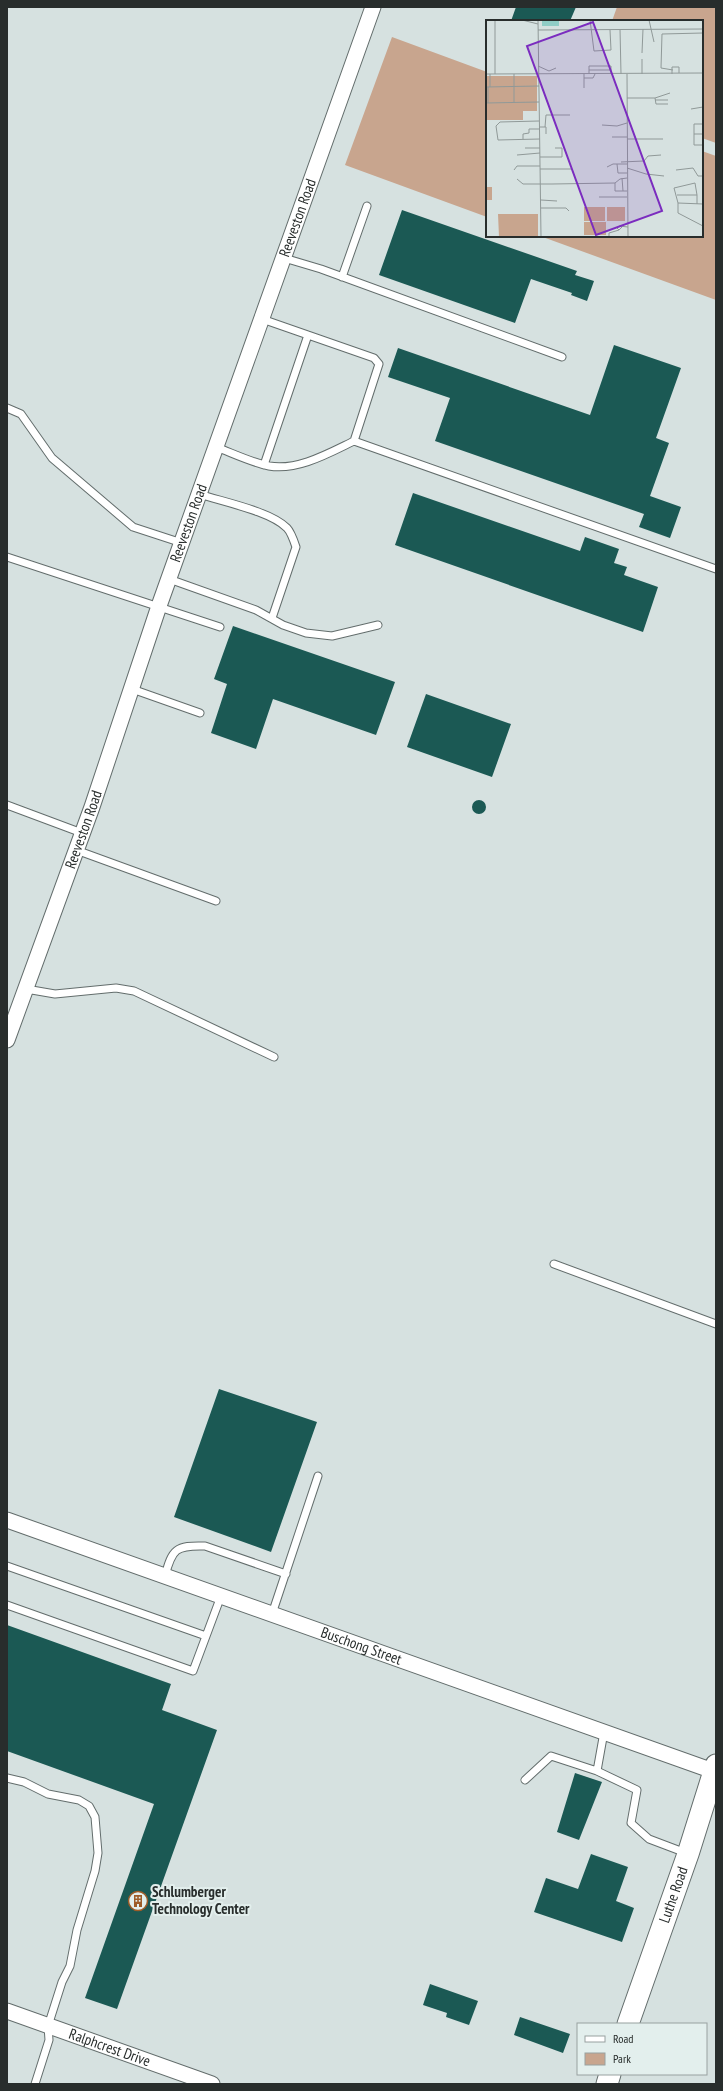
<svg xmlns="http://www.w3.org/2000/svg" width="723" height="2091" font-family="'PT Sans Narrow',sans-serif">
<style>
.green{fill:#c8a58e}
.building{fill:#1b5954}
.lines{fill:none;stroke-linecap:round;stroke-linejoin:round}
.lane-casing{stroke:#636d6c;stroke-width:9}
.street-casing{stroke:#636d6c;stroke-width:17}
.secondary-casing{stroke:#636d6c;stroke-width:23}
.lane{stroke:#fff;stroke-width:7}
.street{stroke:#fff;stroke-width:15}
.secondary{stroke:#fff;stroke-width:21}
.labels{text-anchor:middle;stroke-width:4;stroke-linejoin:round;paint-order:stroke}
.street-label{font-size:15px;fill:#282d2c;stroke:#e3efed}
.poi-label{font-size:15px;font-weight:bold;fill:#282d2c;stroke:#e3efed;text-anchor:start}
.inset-road{fill:none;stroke:#909998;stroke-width:1}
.view{fill:#7b2cbf;fill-opacity:0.15;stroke:#7b2cbf;stroke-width:2}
.inset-edge{fill:none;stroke:#282d2c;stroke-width:2}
</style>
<rect width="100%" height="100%" fill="#d6e1e0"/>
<path class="green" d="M617 7H716V143L702 138V21H612Z
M392 37 487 72V217L345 165Z
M702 151 716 156V300L540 236H702Z"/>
<path class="building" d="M516 7H576L570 21H511Z
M402 210 577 271 575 275 594 281 587 301 571 295 572 293 531 279 515 323 379 275Z
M614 345 681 368 656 438 669 443 650 496 681 507 670 538 639 527 644 514 435 441 450 398 388 377 398 348 590 415Z
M413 493 580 551 585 537 619 549 614 563 627 567 624 575 658 587 643 632 395 545Z
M233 626 395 682 376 735 273 699 256 749 211 733 227 684 214 679Z
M426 694 511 724 492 777 407 747Z
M472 807a7 7 0 1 1 14 0a7 7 0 1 1-14 0Z
M219 1389 317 1422 271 1552 174 1517Z
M7 1625 171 1684 162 1710 217 1730 117 2009 85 1998 154 1804 7 1751Z
M575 1773 602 1782 579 1840 557 1832Z
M591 1854 628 1867 616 1901 634 1908 622 1942 534 1912 546 1878 578 1889Z
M430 1984 478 2001 469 2025 446 2017 447 2013 423 2005Z
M520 2017 570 2034 563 2053 514 2035Z"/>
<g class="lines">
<defs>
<path id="lane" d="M284 258 321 269 562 357
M342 277 367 206
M262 319 374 358 379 364 354 441
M7 408 21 414 52 458 133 527 182 543
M216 447C232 453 253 463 269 466 298 471 329 453 354 441L716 569
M264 465 308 335
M199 494C223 502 270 511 287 528 291 532 294 541 296 547L272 618
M7 557 220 627
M169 579 256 610 283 625 306 633 332 636 378 625
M132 689 200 713
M7 805 82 833
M76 850 216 901
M26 989 55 994 116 988 134 991 274 1057
M554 1264 716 1324
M7 1566 206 1636
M165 1576C172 1549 176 1545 205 1546L286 1574
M7 1605 193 1671 221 1596
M272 1614 318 1476
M597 1771 604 1732
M7 1778 24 1782 48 1794 79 1800 89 1806 95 1817 98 1853 95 1871 77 1930 70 1966 62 1982 48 2026 49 2040 35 2084
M525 1780 551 1756 597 1771 637 1790 631 1823 649 1839 686 1853"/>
<g id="street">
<path id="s1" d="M7 1040 92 807 159 606 373 7"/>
<path id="s2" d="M7 1520 716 1772"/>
<path id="s3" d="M7 2011 212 2084"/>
</g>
<g id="secondary">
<path id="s4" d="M628 2024 688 1854 716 1765"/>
<path d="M607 2084 610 2074"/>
</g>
</defs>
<use href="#lane" class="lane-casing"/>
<use href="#street" class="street-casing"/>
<use href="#secondary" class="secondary-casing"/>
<use href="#lane" class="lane"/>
<use href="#street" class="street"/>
<use href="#secondary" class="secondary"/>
</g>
<defs>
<symbol id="building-ring" viewBox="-11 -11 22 22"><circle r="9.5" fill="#e3efed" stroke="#9e5c28" stroke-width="1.5"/><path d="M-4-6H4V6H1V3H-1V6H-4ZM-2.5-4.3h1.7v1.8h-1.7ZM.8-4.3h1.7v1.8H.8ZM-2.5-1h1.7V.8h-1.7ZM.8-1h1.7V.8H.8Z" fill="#9e5c28"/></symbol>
</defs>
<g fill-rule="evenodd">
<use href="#building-ring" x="127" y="1890" width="22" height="22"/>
</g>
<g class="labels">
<g class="street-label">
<text dy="5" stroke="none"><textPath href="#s1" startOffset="872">Reeveston Road</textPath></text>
<text dy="5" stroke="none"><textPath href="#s1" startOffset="548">Reeveston Road</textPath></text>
<text dy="5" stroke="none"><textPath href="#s1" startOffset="224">Reeveston Road</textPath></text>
<text dy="5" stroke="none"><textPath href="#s2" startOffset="376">Buschong Street</textPath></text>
<text dy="5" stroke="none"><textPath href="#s4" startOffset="137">Luthe Road</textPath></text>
<text dy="5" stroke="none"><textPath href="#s3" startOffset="109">Ralphcrest Drive</textPath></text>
</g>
<g class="poi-label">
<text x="152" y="1897">Schlumberger<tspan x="152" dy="17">Technology Center</tspan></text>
</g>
</g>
<g transform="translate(486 20)">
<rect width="217" height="217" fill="#d6e1e0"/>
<path d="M0 56H51V91H37V100H0ZM0 167H6V180H0ZM98 187H119V201H98ZM121 187H139V201H121ZM12 194H52V217H13ZM98 202H120V215H98Z" fill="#c8a58e"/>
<path d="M56 0H73V6H56Z" fill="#90cdc6"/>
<path class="inset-road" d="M9 0V54M36 0 52 4M52 0 55 217M104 0 108 31 125 30 124 10M163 0 168 22M134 9 135 54M52 10 217 9M156 33 157 9M156 39V54M52 46 63 51 70 48M103 50H125M187 50 175 48 176 14 217 13M0 54 217 53M4 54V67M28 54V83M98 54V68M103 54V46H125V54M141 54 142 217M186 54V47H193V53M98 58H107L109 54M0 67 53 66M2 67V83M141 78H169L184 73M169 78 170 84H182M169 80H182M0 83 53 82M205 89 217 87M53 101 14 102 10 106 12 120 54 119M116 105 131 106 141 103M54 107H60V114M59 107 60 95H84M208 114V104H217M217 114H208V125H217M126 117H141M37 119V114L43 113V109H54M141 119H177M39 128H54M31 135 54 133M54 137H76V128H69M135 142 158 141 162 136 175 135M131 144 132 153H141M121 147 127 144H141M141 148 160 154 178 156M54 149H85M28 150 31 146H54M190 150 207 148 212 156H217M136 158 137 171M31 159 37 164H66L129 163 134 159 141 158M129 163V171H141M191 175H211V184M211 175 209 163 188 168 192 183 217 184M113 177H141M55 180 71 181M192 183V193L217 206M55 188H80L83 191M136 207 133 210 131 208 133 206 142 207M123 217V213L133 210"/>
<path class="view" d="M107 2 176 191 110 215 41 26Z"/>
<rect width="217" height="217" class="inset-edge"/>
</g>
<rect width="723" height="2091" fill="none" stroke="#282d2c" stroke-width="16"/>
<rect x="577" y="2023" width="130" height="52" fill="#e3efed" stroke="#98a1a0"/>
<rect x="585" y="2036" width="20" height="6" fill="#ffffff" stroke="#98a1a0"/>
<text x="613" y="2043" font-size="12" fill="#282d2c">Road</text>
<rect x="585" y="2053" width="20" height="12" fill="#c8a58e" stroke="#98a1a0"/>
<text x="613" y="2063" font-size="12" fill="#282d2c">Park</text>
</svg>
